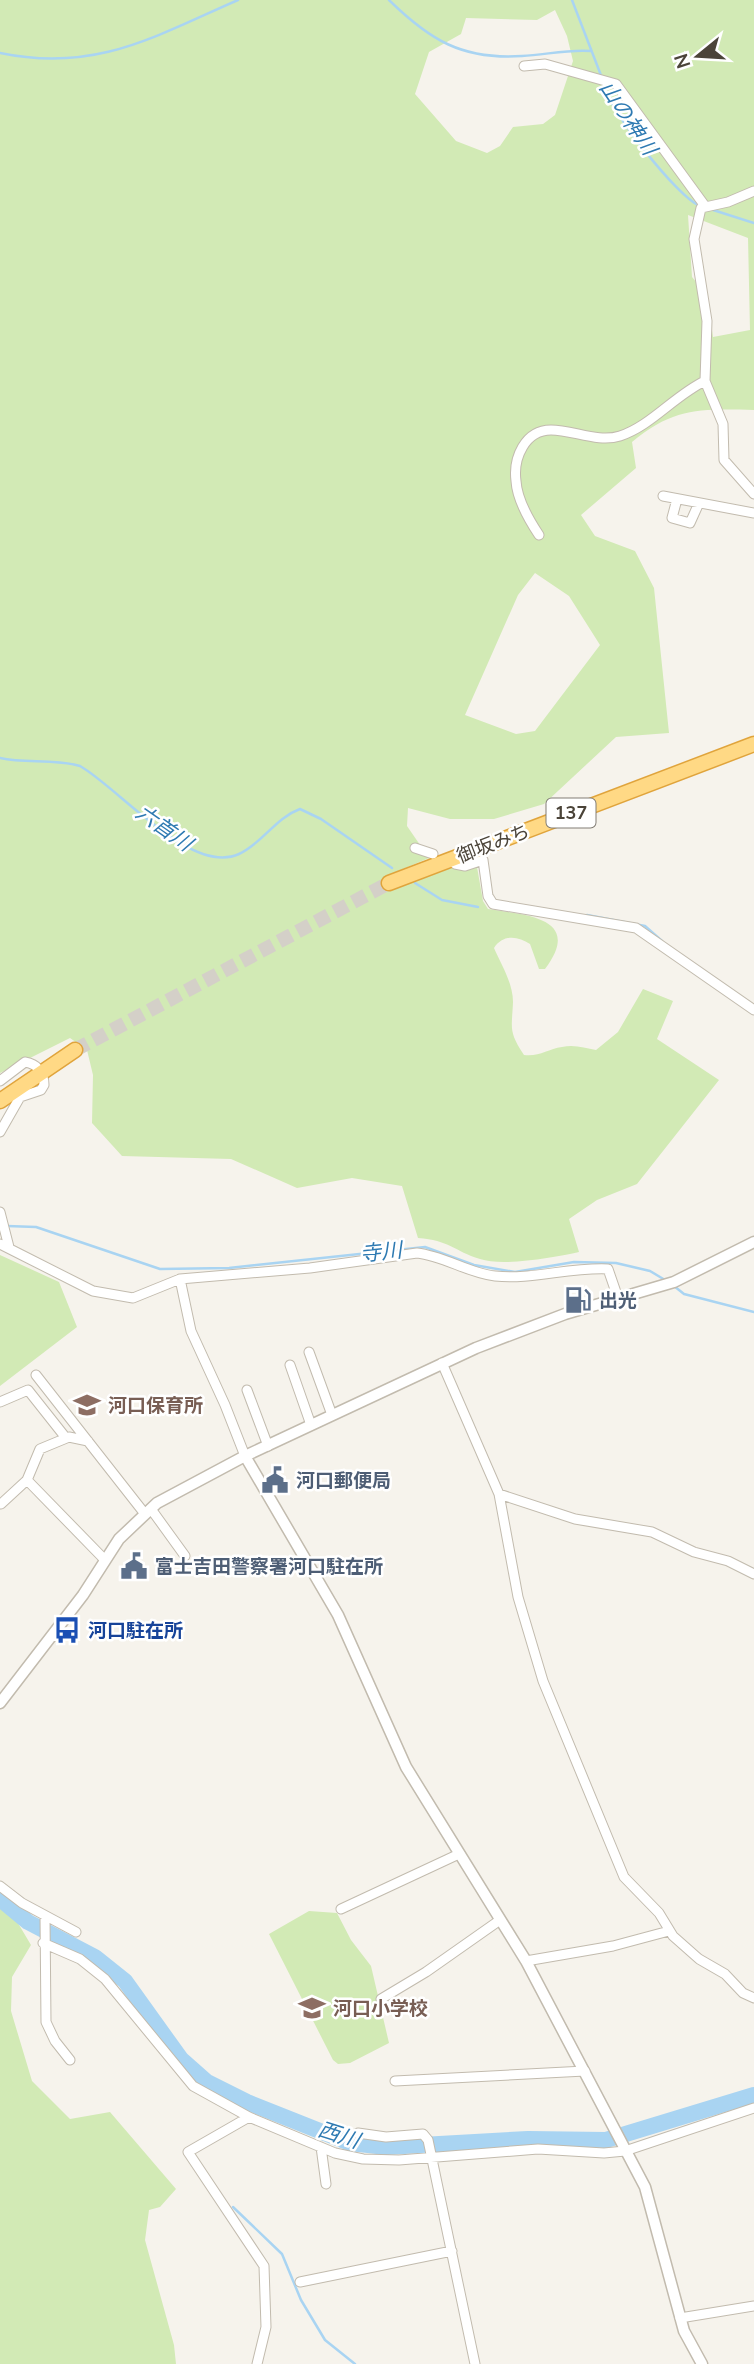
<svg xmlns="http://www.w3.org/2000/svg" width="754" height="2364" font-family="'Nunito Sans','Noto Sans JP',sans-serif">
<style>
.green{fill:#d2eab5;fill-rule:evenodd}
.water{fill:#a9d4f2}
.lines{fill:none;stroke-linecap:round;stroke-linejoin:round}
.stream{stroke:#a9d4f2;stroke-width:2.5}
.river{stroke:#a9d4f2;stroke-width:16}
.trunk-tunnel{stroke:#d4d0c8;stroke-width:14;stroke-dasharray:14 7;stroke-linecap:butt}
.minor-casing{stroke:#c2bbae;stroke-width:11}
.tertiary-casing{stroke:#c2bbae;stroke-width:13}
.trunk-casing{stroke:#e0a43c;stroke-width:17}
.minor{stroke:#fff;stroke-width:9}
.tertiary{stroke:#fff;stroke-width:10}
.trunk{stroke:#ffd985;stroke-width:14}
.labels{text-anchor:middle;stroke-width:5;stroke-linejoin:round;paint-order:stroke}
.shield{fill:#fff;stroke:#817c74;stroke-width:2}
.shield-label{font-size:18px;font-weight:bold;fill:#4b4439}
.street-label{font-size:19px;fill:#4b4439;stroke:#fff}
.service-label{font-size:19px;font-weight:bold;fill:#4e5e75;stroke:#fff;text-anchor:start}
.education-label{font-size:19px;font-weight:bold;fill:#785e54;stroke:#fff;text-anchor:start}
.transit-label{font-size:19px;font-weight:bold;fill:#164399;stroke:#fff;text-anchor:start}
.water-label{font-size:21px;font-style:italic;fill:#2e7ab2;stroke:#fff}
</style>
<rect width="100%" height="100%" fill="#f6f3ec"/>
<path class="green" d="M0 0H754V410C702 409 674 407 632 442L636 468 581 515 595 536 635 551 654 588 669 733 616 737 544 804 494 819H450L408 808 407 826 429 858 386 876 392 890 451 867 463 870 477 867 483 901 488 909C525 915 584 917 545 969H539L530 944C518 936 503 934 494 948 501 964 513 983 513 1002 512 1028 508 1031 524 1055 539 1057 548 1049 562 1047 574 1044 585 1048 596 1050L618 1032 643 989 673 1001 657 1039 719 1080 637 1184 597 1200 569 1219 579 1252C556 1257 503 1267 480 1259 454 1251 449 1240 418 1238L402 1186 352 1178 297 1188 231 1159 122 1156 92 1123 93 1075 87 1050 70 1038 0 1073ZM555 10 567 36 573 61 555 115 543 124 513 127 500 146 487 153 456 141 415 94 429 52 461 34 466 18 537 20ZM688 215 748 238 750 330 713 337 707 295 692 277ZM535 573 569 596 600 645 535 731 516 734 465 715 518 595Z
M0 1255 59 1282 77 1327 0 1386Z
M0 1893 31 1945 12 1977 11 2011 32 2081 70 2119 110 2112 176 2189 160 2207 149 2210 145 2240 174 2345 176 2364H0Z
M309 1911 337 1913 351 1940 371 1966 389 2043 350 2063 338 2064 333 2060 269 1934Z"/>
<path class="water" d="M754 2090V2101L709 2111 701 2104Z"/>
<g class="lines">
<path class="stream" d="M389 0C430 40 462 60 522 56 545 55 568 49 591 51
M572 0 602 78
M0 53C96 73 155 36 238 0
M603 85C610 110 676 196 700 206
M710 209 754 223
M0 758C26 764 53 758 80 766 119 788 191 876 239 854 263 843 275 818 300 809L321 819 392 868
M415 883 442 900 478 907
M587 915 645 926 662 941
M7 1226 36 1227 160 1269 229 1268 425 1247 474 1265 515 1272 574 1262 616 1263 650 1271 665 1280
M674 1286 684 1294 754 1312
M233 2207 282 2254 301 2300 325 2340 355 2364"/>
<path class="river" d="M0 1899 28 1922 95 1957 125 1981 181 2059 207 2082 247 2102 350 2143 386 2147 528 2139 606 2140 754 2095"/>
<path class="trunk-tunnel" d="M75 1050 389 883"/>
<defs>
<path id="minor" d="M524 66 545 64 616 84 705 206
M754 191 728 202 701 208 694 239 707 321 705 381 723 424 724 460 754 494
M663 496 754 513
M677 499 672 518 690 523 699 503
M539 535C529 520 517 499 516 481 513 458 525 430 551 430 573 430 598 443 620 436 651 426 675 395 705 381
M415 848 433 854
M455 864 465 866 483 860 488 896 493 904 636 928 754 1010
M0 1081 25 1062C37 1064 44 1072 44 1085L41 1090 20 1097 0 1132
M0 1212 9 1247
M0 1244 93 1291 133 1298 180 1279 310 1268 417 1253C444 1256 468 1273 495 1276 531 1280 570 1267 608 1269L618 1298
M180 1279 191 1331 225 1405 245 1456
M309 1352 332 1415
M442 1363 499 1494 518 1597 543 1681 624 1877 659 1913 673 1936 699 1959 725 1974 743 1993 754 1998
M290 1365 311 1425
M36 1375 145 1514
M247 1390 268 1446
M0 1402 28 1390 66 1438
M27 1480 105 1560
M499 1494 575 1519 652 1532 694 1552 728 1561 754 1574
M1 1504 27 1480 40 1449 69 1437 88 1441
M151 1509 185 1556
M0 1886 22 1903 76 1932
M341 1909 459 1854
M45 1917 46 2022 55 2041 70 2060
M43 1943 80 1959 105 1979 193 2086 249 2117 335 2153 363 2159 399 2160 538 2149 604 2153 625 2151 754 2108
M526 1961 613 1946 669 1931
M381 1999 426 1972 500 1920
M395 2081 585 2071
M249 2117 188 2152 264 2266 266 2327 257 2364
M358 2133 386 2137 423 2134 428 2140 475 2364
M321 2147 326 2184
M300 2282 452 2251
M680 2318 754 2306"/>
<path id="tertiary" d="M245 1456 338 1615 406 1767 526 1961 645 2187 684 2331 702 2364
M0 1703 83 1595 119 1539 157 1503 245 1456 476 1348 565 1314 674 1282 754 1242"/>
<path id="trunk" d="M389 883 754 744
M0 1101 75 1050"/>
</defs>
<use href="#minor" class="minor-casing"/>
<use href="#tertiary" class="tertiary-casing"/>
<use href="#trunk" class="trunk-casing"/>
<use href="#minor" class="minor"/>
<use href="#tertiary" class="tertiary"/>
<use href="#trunk" class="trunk"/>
</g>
<defs>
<symbol id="fuel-bare" viewBox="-9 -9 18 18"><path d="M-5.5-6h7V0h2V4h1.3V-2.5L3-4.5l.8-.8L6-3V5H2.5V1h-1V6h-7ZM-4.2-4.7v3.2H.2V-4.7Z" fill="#5c6f8a" stroke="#fff" stroke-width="2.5" paint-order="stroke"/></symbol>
<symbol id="school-bare" viewBox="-9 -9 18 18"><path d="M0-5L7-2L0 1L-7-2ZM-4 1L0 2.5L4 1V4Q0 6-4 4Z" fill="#8d6e63" stroke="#fff" stroke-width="2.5" paint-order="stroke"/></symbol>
<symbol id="civic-bare" viewBox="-9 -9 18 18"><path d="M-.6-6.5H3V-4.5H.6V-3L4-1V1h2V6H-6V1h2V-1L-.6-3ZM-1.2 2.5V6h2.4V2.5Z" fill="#5c6f8a" stroke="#fff" stroke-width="2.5" paint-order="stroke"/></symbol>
<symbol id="bus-bare" viewBox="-9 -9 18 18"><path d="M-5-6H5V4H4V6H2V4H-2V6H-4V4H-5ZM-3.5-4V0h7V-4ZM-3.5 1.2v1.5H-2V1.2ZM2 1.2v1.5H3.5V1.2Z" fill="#1a4fb4" stroke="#fff" stroke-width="2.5" paint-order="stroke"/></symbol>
</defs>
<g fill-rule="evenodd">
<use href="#fuel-bare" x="559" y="1281" width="38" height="38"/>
<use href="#school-bare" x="68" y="1386" width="38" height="38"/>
<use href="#civic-bare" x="256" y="1461" width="38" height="38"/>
<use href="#civic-bare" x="115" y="1547" width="38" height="38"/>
<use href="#bus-bare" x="48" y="1611" width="38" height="38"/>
<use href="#school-bare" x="293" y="1989" width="38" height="38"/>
</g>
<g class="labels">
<rect class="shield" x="546.5" y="798.5" width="49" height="29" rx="5"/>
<g class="shield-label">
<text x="571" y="819">137</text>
</g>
<g class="street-label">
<text transform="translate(493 843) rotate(-21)" y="7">御坂みち</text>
</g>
<g class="service-label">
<text x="599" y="1307">出光</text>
<text x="296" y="1487">河口郵便局</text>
<text x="155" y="1573">富士吉田警察署河口駐在所</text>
</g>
<g class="education-label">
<text x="108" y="1412">河口保育所</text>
<text x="333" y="2015">河口小学校</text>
</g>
<g class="transit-label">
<text x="88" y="1637">河口駐在所</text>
</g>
<g class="water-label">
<text transform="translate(628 118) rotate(56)" y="7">山の神川</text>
<text transform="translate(164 828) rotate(35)" y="7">六首川</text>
<text transform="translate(381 1252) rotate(-6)" y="7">寺川</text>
<text transform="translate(339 2135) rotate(18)" y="7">西川</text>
</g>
</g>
<g transform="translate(698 56) rotate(252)" stroke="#ffffff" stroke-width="5" paint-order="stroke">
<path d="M0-5L12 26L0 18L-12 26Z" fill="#4b4439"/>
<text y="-10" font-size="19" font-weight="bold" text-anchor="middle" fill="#4b4439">N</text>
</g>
</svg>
